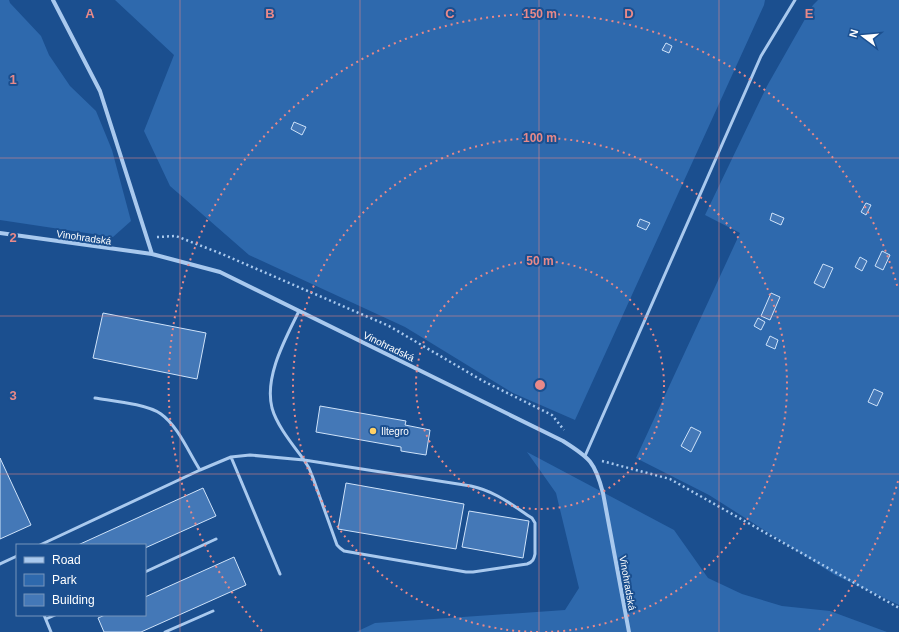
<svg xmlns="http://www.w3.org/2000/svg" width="899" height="632" font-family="Helvetica,sans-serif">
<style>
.green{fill:#2e69ad}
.building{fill:#4478b7;stroke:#cfe3fa}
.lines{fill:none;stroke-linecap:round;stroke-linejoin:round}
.path{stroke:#a9c9ee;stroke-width:2.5;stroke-dasharray:2 3;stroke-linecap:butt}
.service{stroke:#a9c9ee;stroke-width:3}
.minor{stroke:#a9c9ee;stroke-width:4}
.grid{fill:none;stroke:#e88989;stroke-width:1;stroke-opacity:0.55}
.ring{fill:none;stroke:#e88989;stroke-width:2;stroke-dasharray:2 4}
.poi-dot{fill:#ffd166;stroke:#1b4f8f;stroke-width:1.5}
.labels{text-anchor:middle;stroke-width:4;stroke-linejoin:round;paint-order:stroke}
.street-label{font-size:10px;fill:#fff;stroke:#1b4f8f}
.poi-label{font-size:10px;fill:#fff;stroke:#1b4f8f;text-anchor:start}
.grid-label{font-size:13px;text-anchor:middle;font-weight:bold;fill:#e88989;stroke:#1b4f8f;stroke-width:4;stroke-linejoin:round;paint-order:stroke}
.centre{fill:#e88989;stroke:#1b4f8f;stroke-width:2}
.ring-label{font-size:12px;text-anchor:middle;font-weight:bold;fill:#e88989;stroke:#1b4f8f;stroke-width:4;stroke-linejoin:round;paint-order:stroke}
</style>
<rect width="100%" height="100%" fill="#1b4f8f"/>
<path class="green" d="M0 0H9L10 3 41 36 49 55 70 86 96 111 112 150 131 221 113 237 0 220Z
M115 0H765L764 5 575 420 513 393 405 327 249 255 170 186 144 131 174 55Z
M818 0H899V605L835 575 709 495 636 458 740 233 705 215 767 86 813 5Z
M527 452 674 530 708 578 742 594 782 606 830 611 887 632H356L375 623 565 610 579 588 556 493Z"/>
<path class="building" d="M666 43 672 46 669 53 662 50Z
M294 122 306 127 302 135 291 129Z
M866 203 871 205 866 215 861 212Z
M772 213 784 218 781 225 770 220Z
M640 219 650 223 646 230 637 226Z
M882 251 890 255 883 270 875 266Z
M860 257 867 261 862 271 855 267Z
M823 264 833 268 824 288 814 283Z
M771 293 780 297 770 320 761 316Z
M103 313 206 333 197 379 93 358Z
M758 318 765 322 761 330 754 326Z
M770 336 778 340 775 349 766 345Z
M874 389 883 393 877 406 868 402Z
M320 406 406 421 405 425 430 430 426 455 401 451V447L316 432Z
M691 427 701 432 691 452 681 446Z
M0 458 31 525 0 539Z
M346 483 464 504 456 549 338 529Z
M203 488 216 516 145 548V545H78Z
M469 511 529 521 523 558 462 547Z
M234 557 246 585 141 632H104L98 618 105 615H145V597Z"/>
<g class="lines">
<path class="path" d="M157 237 176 236 222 254 389 326 483 381 552 415 564 430
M602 461 670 479 899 608"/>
<path class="service" d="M95 398C113 401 147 404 161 414 178 426 189 453 200 470
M585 456 761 56 795 0
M231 457 280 574
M304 460 471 486C495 491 512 505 532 518L535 523V554C534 559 533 562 527 564L473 572H466L344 551 340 548 337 545 313 478 309 468Z
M40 545 200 470 231 457 250 455 304 460C293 445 277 426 272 408 264 376 286 338 299 311
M0 564 17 556
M145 572 216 539
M44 615 51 632
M46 619 55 615
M165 632 213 611"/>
<path class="minor" d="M53 0 100 91 152 254
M0 233 152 254 220 272 563 441C590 458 595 462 603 493L629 632"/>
</g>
<path class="grid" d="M180 0V632M360 0V632M539 0V632M719 0V632M0 158H899M0 316H899M0 474H899"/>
<g class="ring">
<circle cx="540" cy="385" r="124"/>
<path d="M538 632A247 247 0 1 1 542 632"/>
<path d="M898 481A371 371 0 0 1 818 631M262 631A371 371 0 1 1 898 289"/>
</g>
<circle class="poi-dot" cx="373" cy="431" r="4"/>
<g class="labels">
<g class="street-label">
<text transform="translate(84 237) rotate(8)" y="4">Vinohradská</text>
<text transform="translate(389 346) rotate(26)" y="4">Vinohradská</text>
<text transform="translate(628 583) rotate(80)" y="4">Vinohradská</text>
</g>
<g class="poi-label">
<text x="381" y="435">Iltegro</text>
</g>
</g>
<g class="grid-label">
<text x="90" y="18">A</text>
<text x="270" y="18">B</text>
<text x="450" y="18">C</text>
<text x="629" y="18">D</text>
<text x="809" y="18">E</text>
<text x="13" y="84">1</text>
<text x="13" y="242">2</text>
<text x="13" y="400">3</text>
</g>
<circle cx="540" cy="385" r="6" class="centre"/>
<g class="ring-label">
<text x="540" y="18">150 m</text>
<text x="540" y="142">100 m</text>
<text x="540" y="265">50 m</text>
</g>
<rect x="16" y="544" width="130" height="72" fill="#1b4f8f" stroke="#7695bc"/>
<rect x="24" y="557" width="20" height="6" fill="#a9c9ee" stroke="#7695bc"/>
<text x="52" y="564" font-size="12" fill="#ffffff">Road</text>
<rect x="24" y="574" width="20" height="12" fill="#2e69ad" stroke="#7695bc"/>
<text x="52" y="584" font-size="12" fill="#ffffff">Park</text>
<rect x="24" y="594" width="20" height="12" fill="#4478b7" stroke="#7695bc"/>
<text x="52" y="604" font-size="12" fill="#ffffff">Building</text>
<g transform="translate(863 36) rotate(286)" stroke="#1b4f8f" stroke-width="3" paint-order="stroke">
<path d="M0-3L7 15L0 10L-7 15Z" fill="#ffffff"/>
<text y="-6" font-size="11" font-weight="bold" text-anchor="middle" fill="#ffffff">N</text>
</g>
</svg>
